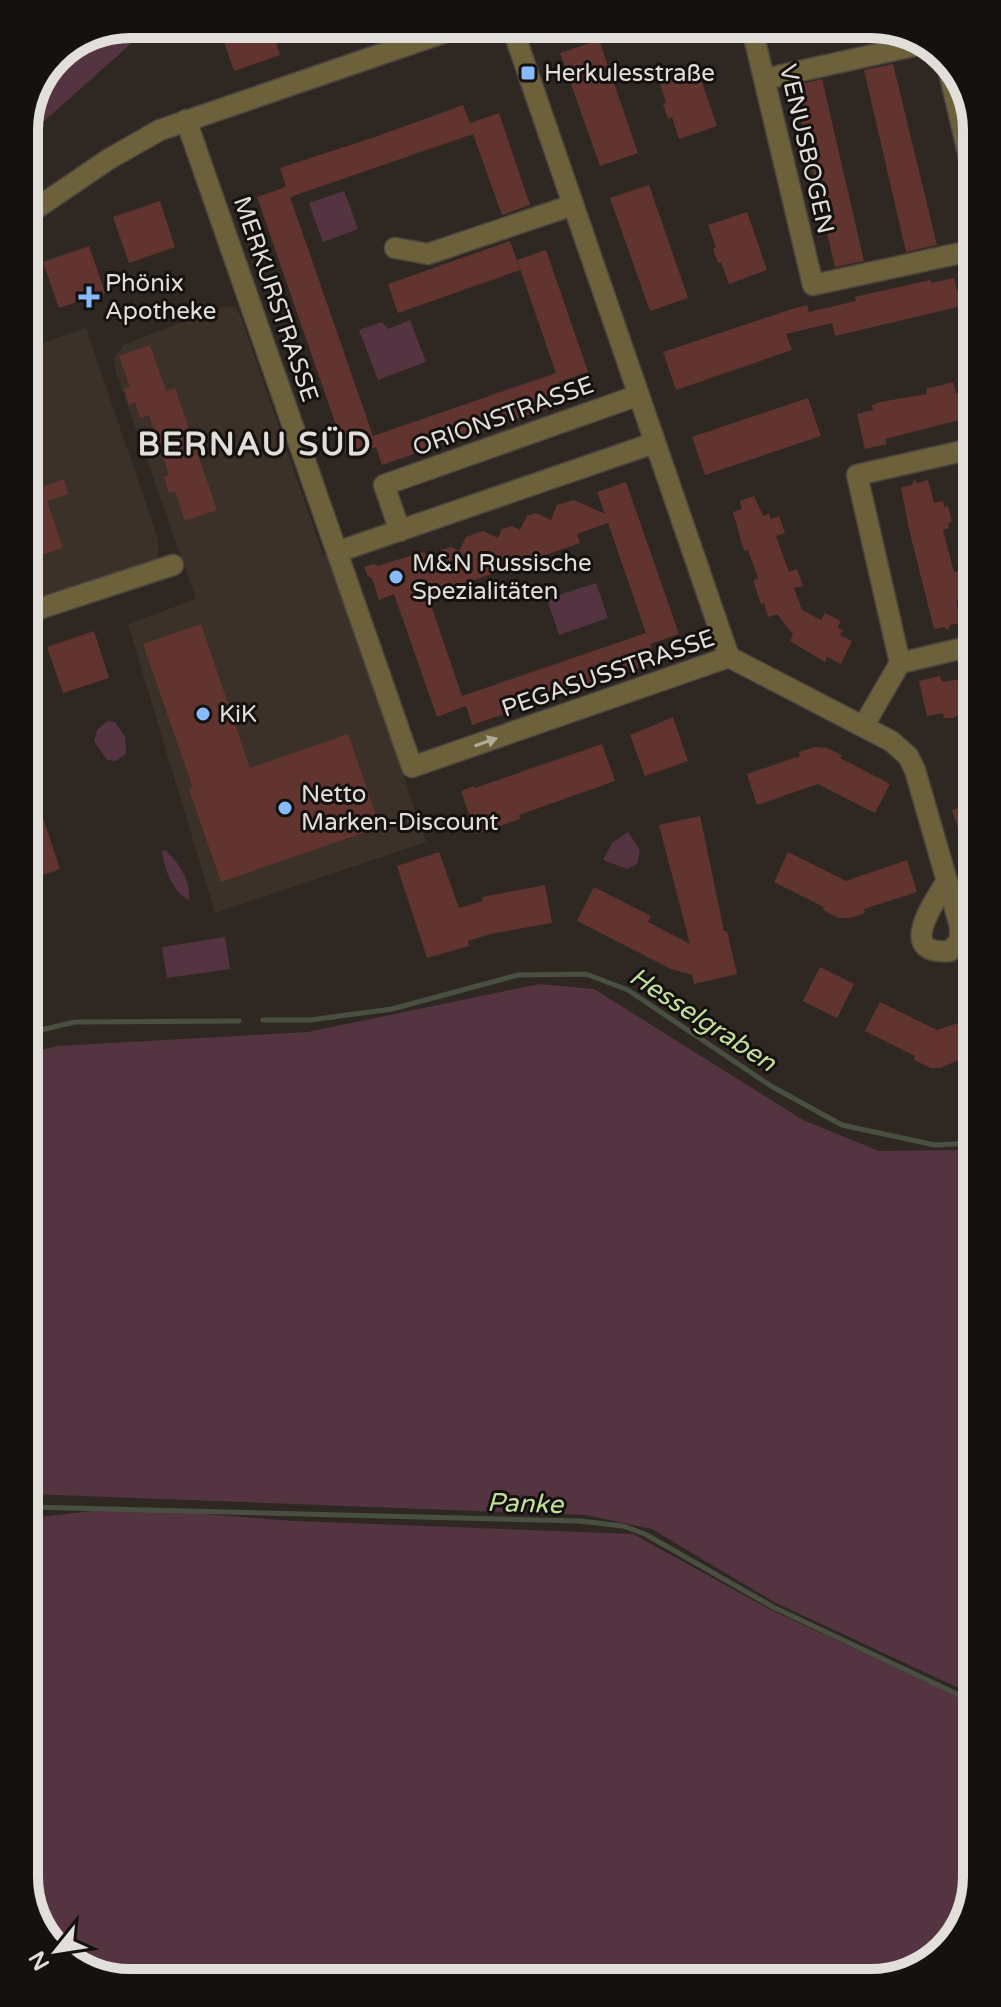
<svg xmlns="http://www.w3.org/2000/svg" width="1001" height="2007" font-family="'Varela Round',sans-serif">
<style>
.built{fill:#3c3128}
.green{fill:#553442}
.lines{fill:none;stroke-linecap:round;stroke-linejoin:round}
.stream{stroke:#4a5041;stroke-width:5}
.building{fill:#613430;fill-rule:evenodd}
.minor-casing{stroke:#4c453f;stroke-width:23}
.minor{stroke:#6d613c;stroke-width:20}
.oneway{fill:#b3ac9b}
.poi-dot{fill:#87bbfb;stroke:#14110f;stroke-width:3}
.labels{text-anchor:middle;stroke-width:6;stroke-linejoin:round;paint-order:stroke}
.poi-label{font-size:24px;fill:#e2deda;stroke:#14110f;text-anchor:start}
.street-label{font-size:24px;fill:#e2deda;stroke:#14110f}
.water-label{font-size:26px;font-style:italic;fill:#c2de99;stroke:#14110f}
.district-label{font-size:32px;font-weight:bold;letter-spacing:2px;fill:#e2deda;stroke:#14110f}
.rim{fill:none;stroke:#e2deda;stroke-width:10}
</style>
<rect width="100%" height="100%" fill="#2f2822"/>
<path class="built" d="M227 306 236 308 241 317 323 555 328 554 426 842 215 913 128 624 196 599 116 372 114 358 124 345 133 341Z
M86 328 158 539V559L142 572 42 600 31 577 26 578 25 349Z"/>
<path class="green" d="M131 24H153L24 139V124L56 55Z
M344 191 358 229 323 242 309 203Z
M410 320 426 362 378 380 359 330 382 322 388 329Z
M596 583 608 618 559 635 547 599Z
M107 721 115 722 125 737 126 754 116 761 107 760 94 741 97 730Z
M628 832 640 850 637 864 627 869 603 860 612 843Z
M165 850C179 863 191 880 189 900 171 890 165 870 162 851Z
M225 937 230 969 167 978 162 947Z
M539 984 594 989 803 1120 879 1151 974 1150 976 1696 774 1602 652 1529 586 1515 30 1494 28 1053 58 1046 308 1032Z
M120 1508 295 1521 633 1534 771 1610 976 1705 977 1877 959 1936 911 1975 123 1983 66 1961 32 1917 30 1518Z"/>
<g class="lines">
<path class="stream" d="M263 1020H310L392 1009 518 975 586 974 628 990 771 1086 842 1125 935 1145 974 1143
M28 1033 75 1022 239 1021
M30 1507 580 1521 623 1526 645 1534 773 1607 976 1703"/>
</g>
<path class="building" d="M218 24H270L280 55 234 71Z
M599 40 638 153 600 166 560 53Z
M893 64 937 245 906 252 864 70Z
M697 68 717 126 679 139 672 117 668 119 663 104 666 103 659 81Z
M822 79 864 261 835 267 793 86Z
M463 105 470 123 499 113 530 205 502 215 473 134 290 197 373 436 556 373 557 376 517 260 546 250 588 372 559 382 566 402 382 465 376 447 347 457 257 197 286 187 287 190 280 168 375 137Z
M649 185 688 298 650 311 610 198Z
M160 201 175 247 129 263 113 217Z
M747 212 767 270 729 284 721 262 718 263 713 249 716 247 708 225Z
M510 241 520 270 398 313 388 284Z
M89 246 105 293 59 308 43 262Z
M954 278 957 290 970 287V304L835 336 832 323 786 334 792 350 676 390 663 352 795 308 807 305 809 312 856 301 855 297 930 280 931 283Z
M150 345 166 391 175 388 217 510 185 521 175 491 169 493 164 477 169 475 149 415 140 418 135 402 129 405 124 388 130 387 119 356Z
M953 382 956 393 970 390 971 417 885 439 887 444 865 449 857 414 873 410 872 405 880 402 927 394 926 389Z
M808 398 821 436 705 475 692 437Z
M28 447 42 487 64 479 68 494 47 501 63 548 33 558 26 538V448Z
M914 480 918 483 928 480 934 503 943 501 944 507 948 506 952 522 948 523 949 528 943 530 954 572 959 571 960 578 964 577 968 592H964L965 599 956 601 961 623 950 625 948 630 944 627 934 629 909 529 901 487 912 485Z
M626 482 679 634 650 644 656 662 472 725 466 706 437 717 394 594 379 600 372 578 368 576 364 567 374 564 378 566 422 552 437 559 441 550 451 547 459 551 466 537 483 531 498 538 502 529 512 526 520 530 527 516 536 513 551 520 557 505 574 500 605 514 597 492ZM608 523 646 633 462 696 465 705 428 596 580 543 577 534Z
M754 496 763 516 769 514 771 519 779 516 785 533 776 536 789 572 797 569 803 586 794 588 802 610 821 620 825 613 841 621 837 628 843 630 840 635 852 641 841 664 827 657 825 662 790 641 793 634 777 614 768 617 764 603 761 604 753 580 758 578 748 550 744 551 733 512 742 509 740 501Z
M201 624 250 768 348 734 380 827 221 882 189 789 193 788 143 644Z
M94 631 109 678 63 693 47 647Z
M940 676 942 682 972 677V706L960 709 961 714 953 718H944L943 713 927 716 919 681Z
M673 717 688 761 645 776 630 735Z
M602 744 615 781 519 815 520 819 476 834 461 791 474 786 475 788Z
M816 747 827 748 842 755 840 758 890 784 875 813 818 784 757 805 747 774 800 756 799 752Z
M30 779 60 869 34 878 27 859V780Z
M972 803V862L970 863 952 810Z
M700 816 724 931H727L737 974 694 984 692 975 671 969 577 921 594 887 651 916 648 922 690 944 659 825Z
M439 852 459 908 483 901 482 897 545 885 552 923 490 934 468 941 469 946 427 958 397 866Z
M788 852 846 881 907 860 917 892 864 909 865 913 850 918H838L823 910 824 907 774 882Z
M820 967 854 984 837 1018 803 1001Z
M880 1002 937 1030 973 1018V1054L940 1068H931L914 1060 915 1056 865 1031Z"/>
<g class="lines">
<defs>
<path id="minor" d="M511 24 729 657
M751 24 813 285 970 251
M946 59 969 157
M764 79 927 43
M186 120 412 767 729 657 891 741 908 756 915 770 960 926V941L950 951C896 956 933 904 946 882
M25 216 109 159 160 130 469 24
M395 248 428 254 573 205
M400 531 384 485 639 395
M337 552 654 443
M26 613 173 565
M900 663 972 646
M864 725 900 663 857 475 971 449"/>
</defs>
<use href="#minor" class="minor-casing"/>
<use href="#minor" class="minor"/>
</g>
<defs><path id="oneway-solid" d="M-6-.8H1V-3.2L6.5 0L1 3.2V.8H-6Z" transform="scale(2)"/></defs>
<use class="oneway" href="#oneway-solid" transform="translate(486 742) rotate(-19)"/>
<g class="poi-dot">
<rect x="520" y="65" width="16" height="16" rx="4"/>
<path d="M85 285h8v8h8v8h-8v8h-8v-8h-8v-8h8z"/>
<circle cx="396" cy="577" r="8"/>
<circle cx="203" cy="714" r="8"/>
<circle cx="285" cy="808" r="8"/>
</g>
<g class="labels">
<g class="poi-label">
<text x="544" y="81">Herkulesstraße</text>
<text x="105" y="291">Phönix<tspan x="105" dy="28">Apotheke</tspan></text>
<text x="412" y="571">M&amp;N Russische<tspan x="412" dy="28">Spezialitäten</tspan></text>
<text x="219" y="722">KiK</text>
<text x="301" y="802">Netto<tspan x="301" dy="28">Marken-Discount</tspan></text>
</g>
<g class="street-label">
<text transform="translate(807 149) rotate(77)" y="8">VENUSBOGEN</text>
<text transform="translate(276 299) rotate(71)" y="8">MERKURSTRASSE</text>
<text transform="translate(503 416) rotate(-20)" y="8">ORIONSTRASSE</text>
<text transform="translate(608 673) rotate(-19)" y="8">PEGASUSSTRASSE</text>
</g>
<g class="water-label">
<text transform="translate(703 1019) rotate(33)" y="9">Hesselgraben</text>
<text transform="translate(525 1503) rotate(2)" y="9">Panke</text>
</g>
<g class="district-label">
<text x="255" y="455">BERNAU SÜD</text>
</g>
</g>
<path d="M0 0H1001V2007H0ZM130 38H871A92 92 0 0 1 963 130V1877A92 92 0 0 1 871 1969H130A92 92 0 0 1 38 1877V130A92 92 0 0 1 130 38Z" fill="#14110f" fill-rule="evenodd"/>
<path class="rim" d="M130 38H871A92 92 0 0 1 963 130V1877A92 92 0 0 1 871 1969H130A92 92 0 0 1 38 1877V130A92 92 0 0 1 130 38Z"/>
<g transform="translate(56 1951) rotate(240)" stroke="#14110f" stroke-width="6" paint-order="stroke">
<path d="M0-6L14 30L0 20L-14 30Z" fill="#e2deda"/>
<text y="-12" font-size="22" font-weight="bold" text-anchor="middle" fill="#e2deda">N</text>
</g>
</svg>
